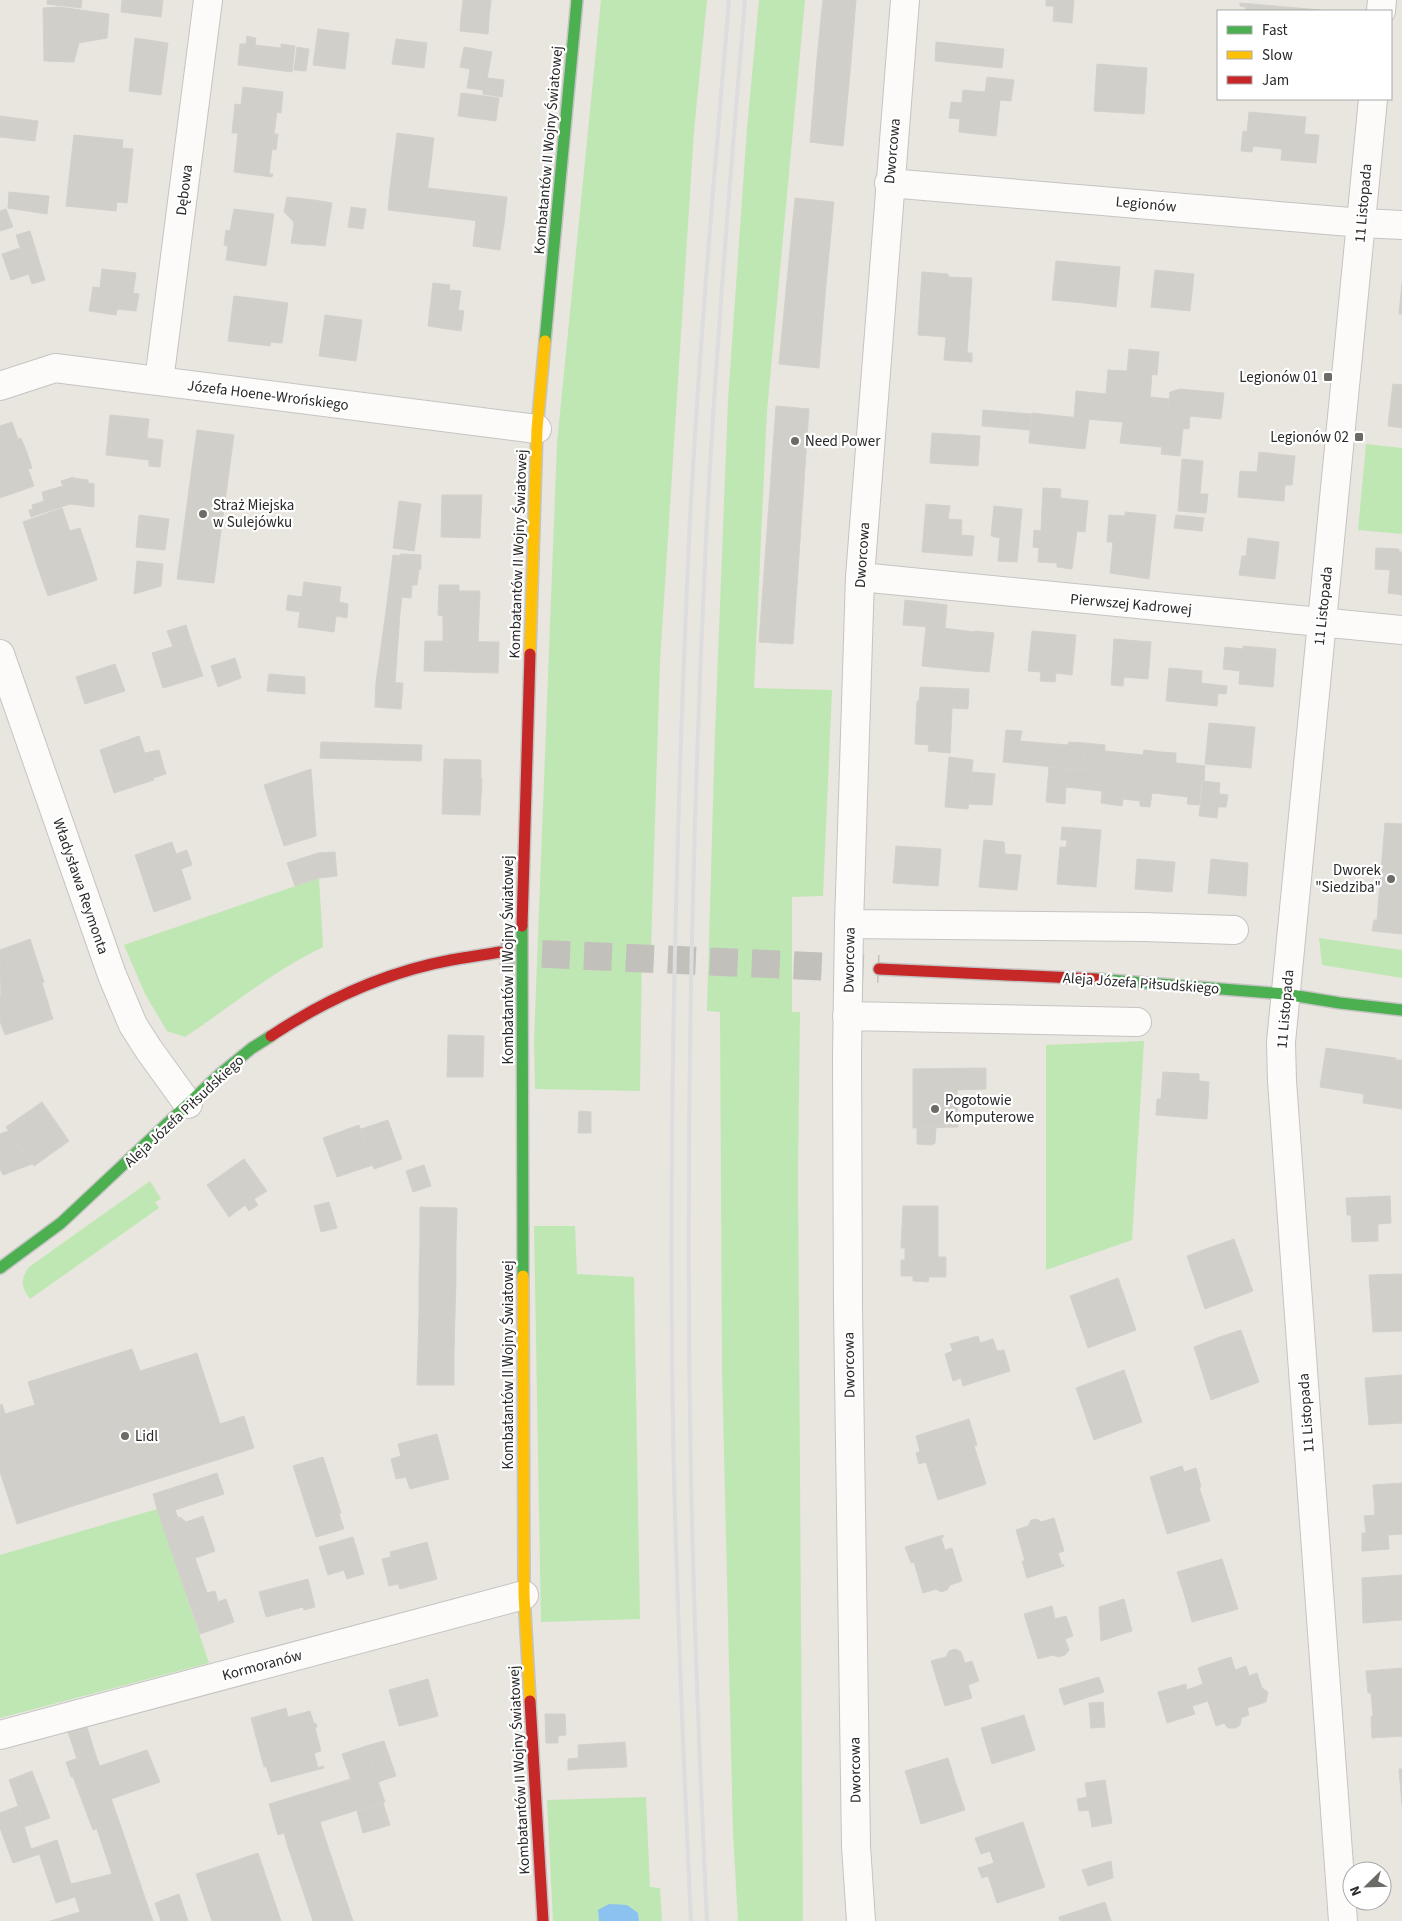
<svg xmlns="http://www.w3.org/2000/svg" width="1402" height="1921" font-family="'Source Sans 3',sans-serif">
<style>
.green{fill:#bfe7b4}
.water{fill:#8bc2f0}
.building{fill:#d1cfc9;stroke:#d3d1ca}
.lines{fill:none;stroke-linecap:round;stroke-linejoin:round}
.secondary-tunnel{stroke:#c2c0ba;stroke-width:28;stroke-dasharray:28 14;stroke-linecap:butt}
.street-casing{stroke:#c5c4c4;stroke-width:30}
.fast-casing{stroke:#c5c4c4;stroke-width:14}
.slow-casing{stroke:#c5c4c4;stroke-width:14}
.jam-casing{stroke:#c5c4c4;stroke-width:14}
.street{stroke:#fcfbfa;stroke-width:28}
.fast{stroke:#4caf50;stroke-width:11}
.slow{stroke:#ffc107;stroke-width:11}
.jam{stroke:#c62828;stroke-width:11}
.rail{stroke:#dddcde;stroke-width:4}
.poi-dot{fill:#6c6b68;stroke:#fff;stroke-width:2}
.labels{text-anchor:middle;stroke-width:4.5;stroke-linejoin:round;paint-order:stroke}
.street-label{font-size:15px;fill:#292929;stroke:#fff}
.poi-label{font-size:15px;fill:#292929;stroke:#fff;text-anchor:start}
</style>
<rect width="100%" height="100%" fill="#e8e6de"/>
<path class="green" d="M601 0H707L694 131 660 662 651 949 642 950 640 1091 535 1089 534 1041 557 443Z
M759 0H805L767 411 754 688 832 690 823 896 792 897V1012H800L798 1175 803 1921H738L733 1834 722 1368 720 1012 707 1011 715 733 728 400 747 128Z
M1366 444 1402 448V534L1358 530Z
M319 878 323 947C273 971 230 1007 185 1037L167 1031 145 994 124 945Z
M1319 938 1402 950V978L1322 965Z
M1144 1041 1132 1240 1046 1270V1045Z
M150 1181 161 1199 155 1202 159 1208 30 1299C21 1286 20 1280 29 1267Z
M534 1226H575L577 1274 634 1277 640 1619 541 1622Z
M157 1509 209 1663 0 1718V1555Z
M646 1797 650 1887 660 1888 662 1921H639L638 1913 598 1910 599 1921H553L547 1800Z"/>
<path class="water" d="M609 1904 627 1905 638 1913 639 1921H599L598 1910Z"/>
<path class="building" d="M47 0H82L81 8 47 4Z
M122 0H163L161 17 121 12Z
M463 0H491L489 19 461 17Z
M823 0H856L855 12 822 9Z
M1046 0H1074L1072 23 1053 21 1054 6H1046Z
M1240 3 1321 10V11H1245L1246 7 1240 6Z
M59 7 109 14 107 38 79 43 74 62 44 61 43 8Z
M822 9 855 12 851 62 817 59Z
M461 17 489 19 488 34 460 31Z
M318 29 349 33 345 69 313 65Z
M247 36 256 38 255 45 281 48V44L295 46 292 72 238 65 240 44H246Z
M135 38 168 43 161 95 129 91Z
M396 39 427 43 424 68 392 64Z
M936 42 1004 49 1002 68 935 61Z
M297 47 309 49 306 71 294 70Z
M464 47 492 52 487 78 504 80 502 97 483 94V90L467 88 470 69 460 67Z
M817 59 851 62 843 146 810 142Z
M1097 64 1147 68 1144 114 1094 111Z
M987 77 1014 80 1011 101 1000 100 996 136 959 132 960 119 949 118 951 102 962 103 963 90 985 92Z
M243 87 283 92 281 113 277 112 274 134H278L276 150 272 149 269 174H273L272 177 234 172 238 133H232L235 104 241 105Z
M461 93 499 98 496 121 458 116Z
M1249 112 1306 117 1304 134 1319 135 1316 163 1281 160 1282 149 1253 146 1252 152 1241 151 1243 131 1247 132Z
M0 116 38 121 35 141 0 137Z
M397 133 434 138 427 194 390 189Z
M74 135 123 140 122 148 133 149 130 176 70 170Z
M70 170 130 176 127 203 117 202 116 211 66 206Z
M428 188 507 197 504 224 388 210 390 189 427 194Z
M9 192 49 196 47 214 8 208Z
M287 197 314 200 308 245 291 243 294 225 293 221 284 212Z
M795 198 834 202 826 285 787 281Z
M314 200 332 203 325 246 308 244Z
M351 207 366 209 363 229 348 227Z
M6 209 13 227 0 231V211Z
M234 209 274 214 266 266 226 260 228 246 224 245 226 230 230 231Z
M476 220 504 224 500 250 473 246Z
M30 231 45 280 32 284 16 235Z
M20 248 29 274 11 280 2 254Z
M1056 261 1088 264 1084 303 1052 300Z
M1088 264 1120 267 1116 307 1084 303Z
M102 269 136 273 133 293 139 294 136 311 117 309 116 315 89 311 93 287 100 288Z
M1155 270 1194 274 1190 311 1151 307Z
M922 272 948 274V277L972 278 967 353H972V362L944 360 946 337 918 335Z
M787 281 826 285 819 368 779 364Z
M433 283 450 285 449 290 461 291 458 310 464 311 461 331 428 326Z
M1402 283V314H1399Z
M234 296 275 301 270 346 228 341Z
M275 301 288 303 282 343 270 342Z
M325 315 362 320 356 361 319 356Z
M1129 349 1159 352 1157 375 1127 371Z
M1108 370 1127 371 1122 422 1074 418 1076 391 1106 394Z
M1127 371 1152 374 1150 397 1169 399 1167 427 1122 422Z
M1393 384 1402 385V428L1388 426Z
M1180 389 1224 393 1221 419 1190 416 1189 429 1167 427 1170 392Z
M776 406 809 409 793 644 759 642Z
M983 410 1031 414 1030 430 982 426Z
M1032 413 1089 419 1085 449 1029 443Z
M110 415 149 419 147 438 163 440 160 467 149 466V460L106 455Z
M12 422 18 439 21 438 27 453 0 462V426Z
M1123 422 1183 429 1180 456 1161 454 1162 447 1120 443Z
M197 430 234 435 214 583 177 579Z
M932 433 980 436 978 466 930 463Z
M1259 452 1295 456 1292 485H1285L1284 501 1238 497 1240 471 1257 472Z
M27 453 32 468 28 469 34 486 0 498V462Z
M1182 459 1203 461 1200 494H1208L1206 513 1178 511Z
M74 477 70 504 31 517 29 510 33 509 32 505 44 501 42 492 63 486 61 481Z
M73 478 88 480V483L94 484V507L70 504Z
M1043 488 1061 489 1060 498 1088 501 1085 532 1077 531 1072 569 1057 567V563L1038 562 1039 548 1033 547 1034 530 1041 531Z
M442 495H482L480 538 441 537Z
M399 501 421 504 414 551 393 548Z
M926 504 950 506 948 519 962 520 961 535 974 536 972 556 922 552Z
M994 506 1022 509 1017 562 998 561 1000 538 991 536Z
M62 508 70 531 80 528 89 554 39 571 23 522Z
M1125 512 1156 515 1149 579 1110 573 1113 542H1107L1109 515 1125 516Z
M139 515 169 519 165 550 136 547Z
M1176 515 1204 518 1202 531 1174 528Z
M1248 538 1279 542 1275 579 1239 575 1242 556H1246Z
M1376 548 1399 549V552H1402V595L1388 593 1390 570 1375 569Z
M89 554 97 580 48 596 39 571Z
M400 554 421 555V569H419L417 585H412L411 598 402 597 400 613 386 611 393 555 400 556Z
M137 561 163 564 161 586 134 594Z
M304 582 341 587 339 602 348 604 347 618 336 616 334 632 298 627 300 612 286 610 288 595 302 597Z
M439 585H459V591H480L478 642 443 641V616L438 615Z
M905 600 947 605 945 628 903 625Z
M386 611 400 613 395 683 376 682Z
M186 625 191 641 173 647 167 631Z
M926 626 975 632 973 671 922 666Z
M975 631 994 633 989 672 973 671Z
M1032 631 1076 635 1072 675 1056 673 1055 682 1040 681 1041 672 1028 671Z
M1114 639 1151 642 1148 679 1124 677 1123 686 1111 685Z
M191 641 203 676 163 688 152 653Z
M425 641 499 642 498 673 424 671Z
M1243 646 1276 649 1273 687 1239 684 1240 671 1223 669 1225 647 1243 649Z
M235 658 241 678 218 687 211 666Z
M115 664 125 691 85 704 76 677Z
M1169 668 1202 671 1201 683 1227 686 1226 694 1218 693 1217 706 1166 701Z
M269 674 305 677V694L267 691Z
M376 682 403 683 401 709 375 707Z
M920 687 969 689 968 709 952 708 950 753 928 751 929 745 915 744 917 701H919Z
M1209 723 1255 727 1251 768 1205 764Z
M1006 730 1022 731 1020 741 1068 745 1069 742 1085 743 1083 770 1003 762Z
M139 736 154 780 114 793 100 750Z
M321 742 422 745 421 761 320 758Z
M1085 743 1105 745V751L1143 755 1144 750 1161 752 1158 777 1083 770Z
M159 750 166 774 153 778 145 753Z
M1161 752 1176 753V763L1205 766 1204 781 1158 777Z
M949 757 973 760 968 809 945 807Z
M444 759 481 760V779H482L480 815 442 814Z
M1049 767 1067 769 1065 804 1046 802Z
M311 769 316 836 284 846 264 785Z
M1067 769 1126 774 1122 806 1101 803 1102 791 1066 787Z
M972 772 995 774 992 805 969 804Z
M1126 774 1202 780 1199 805 1187 804 1188 797 1152 793 1150 807 1140 806V801L1123 799Z
M1203 781 1220 783 1219 794 1228 795 1226 807H1218L1217 818 1199 816Z
M1385 823 1402 824V934L1372 931 1374 920H1377Z
M1062 827 1101 830 1096 887 1057 884 1060 847H1066L1067 840H1061Z
M984 840 1004 842 1005 854 1021 855 1017 890 979 887Z
M172 842 176 854 187 850 192 865 181 869 191 899 154 912 135 855Z
M896 846 941 849 938 886 893 883Z
M335 852 337 876 319 878 318 853Z
M318 853 319 878 295 886 287 863Z
M1137 859 1175 862 1172 892 1135 889Z
M1211 859 1248 863 1246 896 1208 893Z
M30 939 44 982 1 997 0 950Z
M42 983 53 1019 5 1035 0 1021V995L1 997Z
M448 1035 484 1036 483 1077H447Z
M1326 1048 1396 1058V1060H1402V1109L1363 1103 1364 1094 1320 1087Z
M986 1068V1089L957 1090 958 1127 913 1128V1069Z
M1163 1072 1199 1074V1081L1209 1082 1207 1119 1156 1115 1157 1099H1161Z
M42 1102 69 1141 34 1166 6 1127Z
M579 1111 591 1112V1133H578Z
M388 1120 402 1159 374 1169 361 1129Z
M359 1125 373 1165 337 1177 323 1138Z
M917 1127H936L935 1143 932 1145 917 1144Z
M8 1131 32 1164 3 1175 0 1169V1134Z
M244 1159 267 1191 254 1199 258 1205 249 1211 245 1205 229 1217 207 1185Z
M424 1165 431 1186 413 1192 406 1171Z
M1390 1196 1391 1223 1378 1224V1241L1352 1242 1351 1215H1347L1346 1198Z
M329 1202 337 1228 321 1232 314 1206Z
M903 1206H938V1257H946V1277H929L928 1282 913 1281V1276H901V1260H905V1248H901Z
M420 1207 457 1208 456 1244 420 1243Z
M1234 1239 1253 1291 1229 1300 1211 1247Z
M420 1243 456 1244V1279L419 1278Z
M1211 1247 1229 1300 1205 1309 1187 1256Z
M1402 1274V1331L1373 1332 1369 1275Z
M419 1278 456 1279 455 1314H419Z
M1118 1278 1136 1330 1112 1339 1094 1287Z
M1094 1287 1112 1339 1088 1348 1070 1296Z
M419 1314H455L454 1350 418 1349Z
M1241 1330 1259 1382 1235 1391 1217 1338Z
M978 1336 980 1343 993 1339 997 1351 1004 1350 1010 1371 963 1386 961 1378 953 1381 945 1354 953 1351 950 1344Z
M1217 1338 1235 1391 1211 1400 1194 1347Z
M132 1349 140 1371 197 1353 220 1424 244 1416 254 1448 17 1524 0 1472V1405L2 1404 5 1414 35 1405 28 1382Z
M418 1349 454 1350V1385H417Z
M1124 1370 1142 1422 1117 1431 1100 1379Z
M1402 1375V1423L1369 1425 1365 1378Z
M1100 1379 1117 1431 1094 1440 1076 1388Z
M969 1419 977 1445 974 1446 986 1484 938 1500 926 1462 919 1464 916 1453 920 1451 916 1436Z
M437 1434 449 1479 410 1489 406 1477 396 1479 391 1459 401 1456 398 1444Z
M323 1457 341 1513 339 1514 344 1529 316 1537 293 1466Z
M1182 1466 1184 1472 1196 1468 1201 1487H1199L1210 1521 1167 1534 1150 1477Z
M217 1473 224 1494 175 1510 178 1518 180 1517 186 1522 164 1530 157 1509 174 1503 169 1489Z
M1402 1483V1534L1388 1535 1389 1549 1362 1551V1533H1366L1364 1516 1375 1515 1373 1485Z
M169 1489 174 1503 157 1509 153 1494Z
M203 1516 215 1551 176 1565 164 1530Z
M1054 1518 1064 1551 1058 1553 1062 1565 1064 1564V1566L1027 1578 1022 1561H1025L1016 1530 1028 1526 1031 1520 1037 1519 1041 1522Z
M943 1535V1538H941L945 1550 952 1548 962 1581 950 1585 947 1590 941 1592 936 1589 923 1593 914 1562 911 1563 905 1547Z
M353 1537 364 1574 347 1579 344 1570 328 1575 319 1547Z
M427 1542 437 1579 400 1589 398 1584 389 1586 382 1559 391 1557 390 1552Z
M195 1558 207 1593 215 1591 218 1602 192 1611 176 1565Z
M1222 1559 1230 1584 1185 1597 1177 1572Z
M1402 1575V1620L1363 1623 1362 1578Z
M308 1579 315 1607 304 1610 303 1607 266 1617 259 1592Z
M1230 1584 1238 1609 1192 1622 1185 1597Z
M226 1599 234 1622 200 1634 192 1611Z
M1124 1599 1128 1615 1100 1624 1099 1607Z
M1052 1606 1055 1619 1066 1616 1073 1636 1065 1639 1069 1650 1065 1655 1058 1657 1053 1655 1038 1659 1024 1614Z
M1128 1615 1132 1631 1101 1641 1100 1624Z
M955 1649 961 1652 965 1663 972 1661 979 1681 968 1685 972 1698 945 1706 931 1661 946 1657 949 1651Z
M1231 1657 1235 1670 1246 1666 1249 1676 1257 1673 1262 1688 1268 1692 1266 1702 1247 1708 1249 1715 1241 1718V1722L1239 1726 1235 1728H1228L1224 1723 1216 1726 1208 1701 1192 1706 1195 1714 1167 1723 1158 1692 1186 1684 1187 1690 1203 1684 1198 1668Z
M1402 1668V1736L1372 1738 1371 1717 1373 1716 1371 1693H1368L1366 1671Z
M1099 1677 1104 1692 1064 1705 1059 1689Z
M428 1679 438 1716 399 1726 389 1690Z
M1103 1702 1105 1727 1091 1728 1089 1703Z
M286 1708 288 1717 310 1711 314 1724 316 1723 317 1727 315 1728 321 1751 314 1753 318 1768 323 1766 324 1768 271 1782 266 1766 264 1767 251 1718Z
M545 1714H565L566 1735 558 1736V1743H546Z
M1024 1715 1035 1750 992 1764 981 1728Z
M87 1727 95 1753 77 1759 68 1732Z
M384 1741 396 1776 378 1782 366 1746Z
M625 1742 627 1767 579 1769 578 1745Z
M366 1746 385 1802 361 1809 342 1754Z
M147 1750 160 1782 111 1799 100 1766Z
M95 1753 119 1821 93 1830 73 1777H71L66 1762Z
M579 1758V1769L568 1770V1759Z
M948 1758 956 1784 913 1797 905 1771Z
M1399 1769H1402V1805Z
M32 1771 50 1818 24 1827 25 1825 9 1780Z
M351 1779 361 1809 278 1835 269 1804Z
M1105 1780 1112 1823 1092 1827 1089 1810 1079 1811 1077 1799 1087 1797 1085 1783Z
M956 1784 965 1810 921 1824 913 1797Z
M383 1803 390 1825 363 1833 357 1811Z
M18 1806 25 1825 24 1826 31 1849 37 1847 40 1854 13 1863 0 1828V1813Z
M119 1821 144 1895 80 1912 71 1884 112 1874 97 1829Z
M320 1822 324 1835 288 1847 284 1833Z
M1023 1822 1035 1858 1016 1864 1013 1857 994 1863 990 1851 981 1854 975 1838Z
M324 1835 353 1921H313L288 1847Z
M57 1840 75 1897 56 1903 37 1847Z
M258 1853 281 1921H212L196 1874Z
M1013 1857 1016 1864 1035 1858 1045 1887 997 1903 988 1876 982 1878 978 1868Z
M1111 1861 1113 1878 1088 1886 1082 1870Z
M179 1894 188 1921H161L155 1903Z
M144 1895 153 1921H50L80 1912Z
M1105 1902 1111 1921H1060L1059 1917Z"/>
<g class="lines">
<path class="secondary-tunnel" d="M500 952 879 969"/>
<defs>
<path id="street" d="M1381 11 1382 0
M889 183 1362 223 1402 225
M159 381 208 0
M0 386 55 368 537 429
M860 577 1402 630
M0 654 112 975 133 1025 149 1050 188 1104
M849 924 1144 927 1234 930
M847 1016 1137 1022
M0 1735 524 1595
M861 1921 856 1846 848 1308 847 1056 849 924 860 577 905 0
M1343 1921 1282 1081 1281 1042 1373 99"/>
<path id="fast" d="M545 341 577 0
M522 926 523 1276
M1096 979 1285 994 1340 1003 1402 1010
M0 1268 61 1223 219 1075 252 1048 271 1036"/>
<path id="slow" d="M530 654 537 429 545 341
M523 1276 524 1595 530 1701"/>
<path id="jam" d="M522 926 530 654
M879 969 1096 979
M271 1036C325 1000 387 972 451 960 467 957 484 955 500 952
M530 1701 543 1921"/>
</defs>
<use href="#street" class="street-casing"/>
<use href="#fast" class="fast-casing"/>
<use href="#slow" class="slow-casing"/>
<use href="#jam" class="jam-casing"/>
<use href="#street" class="street"/>
<use href="#fast" class="fast"/>
<use href="#slow" class="slow"/>
<use href="#jam" class="jam"/>
<path class="rail" d="M691 1921C684 1773 678 1625 674 1477 667 1165 675 852 689 540 698 360 714 180 729 0
M707 1921C700 1773 694 1625 691 1477 685 1165 691 852 706 540 715 360 730 180 745 0"/>
</g>
<g class="poi-dot">
<rect x="1323" y="372" width="10" height="10" rx="2.5"/>
<rect x="1354" y="432" width="10" height="10" rx="2.5"/>
<circle cx="795" cy="441" r="5"/>
<circle cx="203" cy="514" r="5"/>
<circle cx="1391" cy="879" r="5"/>
<circle cx="935" cy="1109" r="5"/>
<circle cx="125" cy="1436" r="5"/>
</g>
<g class="labels">
<g class="street-label">
<text transform="translate(548 150) rotate(-85)" y="5">Kombatantów II Wojny Światowej</text>
<text transform="translate(892 151) rotate(-85)" y="5">Dworcowa</text>
<text transform="translate(184 190) rotate(-83)" y="5">Dębowa</text>
<text transform="translate(1363 203) rotate(-85)" y="5">11 Listopada</text>
<text transform="translate(1146 204) rotate(5)" y="5">Legionów</text>
<text transform="translate(268 395) rotate(7)" y="5">Józefa Hoene-Wrońskiego</text>
<text transform="translate(518 554) rotate(-88)" y="5">Kombatantów II Wojny Światowej</text>
<text transform="translate(862 555) rotate(-86)" y="5">Dworcowa</text>
<text transform="translate(1131 604) rotate(5)" y="5">Pierwszej Kadrowej</text>
<text transform="translate(1323 606) rotate(-84)" y="5">11 Listopada</text>
<text transform="translate(81 886) rotate(71)" y="5">Władysława Reymonta</text>
<text transform="translate(508 960) rotate(-90)" y="5">Kombatantów II Wojny Światowej</text>
<text transform="translate(849 960) rotate(-89)" y="5">Dworcowa</text>
<text transform="translate(1141 983) rotate(4)" y="5">Aleja Józefa Piłsudskiego</text>
<text transform="translate(1285 1009) rotate(-85)" y="5">11 Listopada</text>
<text transform="translate(184 1111) rotate(-43)" y="5">Aleja Józefa Piłsudskiego</text>
<text transform="translate(508 1365) rotate(-90)" y="5">Kombatantów II Wojny Światowej</text>
<text transform="translate(849 1365) rotate(-91)" y="5">Dworcowa</text>
<text transform="translate(1306 1413) rotate(-94)" y="5">11 Listopada</text>
<text transform="translate(262 1665) rotate(-15)" y="5">Kormoranów</text>
<text transform="translate(519 1770) rotate(-93)" y="5">Kombatantów II Wojny Światowej</text>
<text transform="translate(855 1770) rotate(-91)" y="5">Dworcowa</text>
</g>
<g class="poi-label">
<text x="1318" y="382" text-anchor="end">Legionów 01</text>
<text x="1349" y="442" text-anchor="end">Legionów 02</text>
<text x="805" y="446">Need Power</text>
<text x="213" y="510">Straż Miejska<tspan x="213" dy="17">w Sulejówku</tspan></text>
<text x="1381" y="875" text-anchor="end">Dworek<tspan x="1381" dy="17">"Siedziba"</tspan></text>
<text x="945" y="1105">Pogotowie<tspan x="945" dy="17">Komputerowe</tspan></text>
<text x="135" y="1441">Lidl</text>
</g>
</g>
<rect x="1217" y="10" width="175" height="90" fill="#ffffff" stroke="#a9a9a9"/>
<rect x="1227" y="26" width="25" height="8" fill="#4caf50" stroke="#a9a9a9"/>
<text x="1262" y="35" font-size="15" fill="#292929">Fast</text>
<rect x="1227" y="51" width="25" height="8" fill="#ffc107" stroke="#a9a9a9"/>
<text x="1262" y="60" font-size="15" fill="#292929">Slow</text>
<rect x="1227" y="76" width="25" height="8" fill="#c62828" stroke="#a9a9a9"/>
<text x="1262" y="85" font-size="15" fill="#292929">Jam</text>
<g transform="translate(1367 1886) rotate(247)"><circle r="24" fill="#ffffff" stroke="#a9a9a9"/>
<path d="M0-4L9 19L0 12L-9 19Z" fill="#6c6b68"/>
<text y="-8" font-size="14" font-weight="bold" text-anchor="middle" fill="#292929">N</text>
</g>
</svg>
